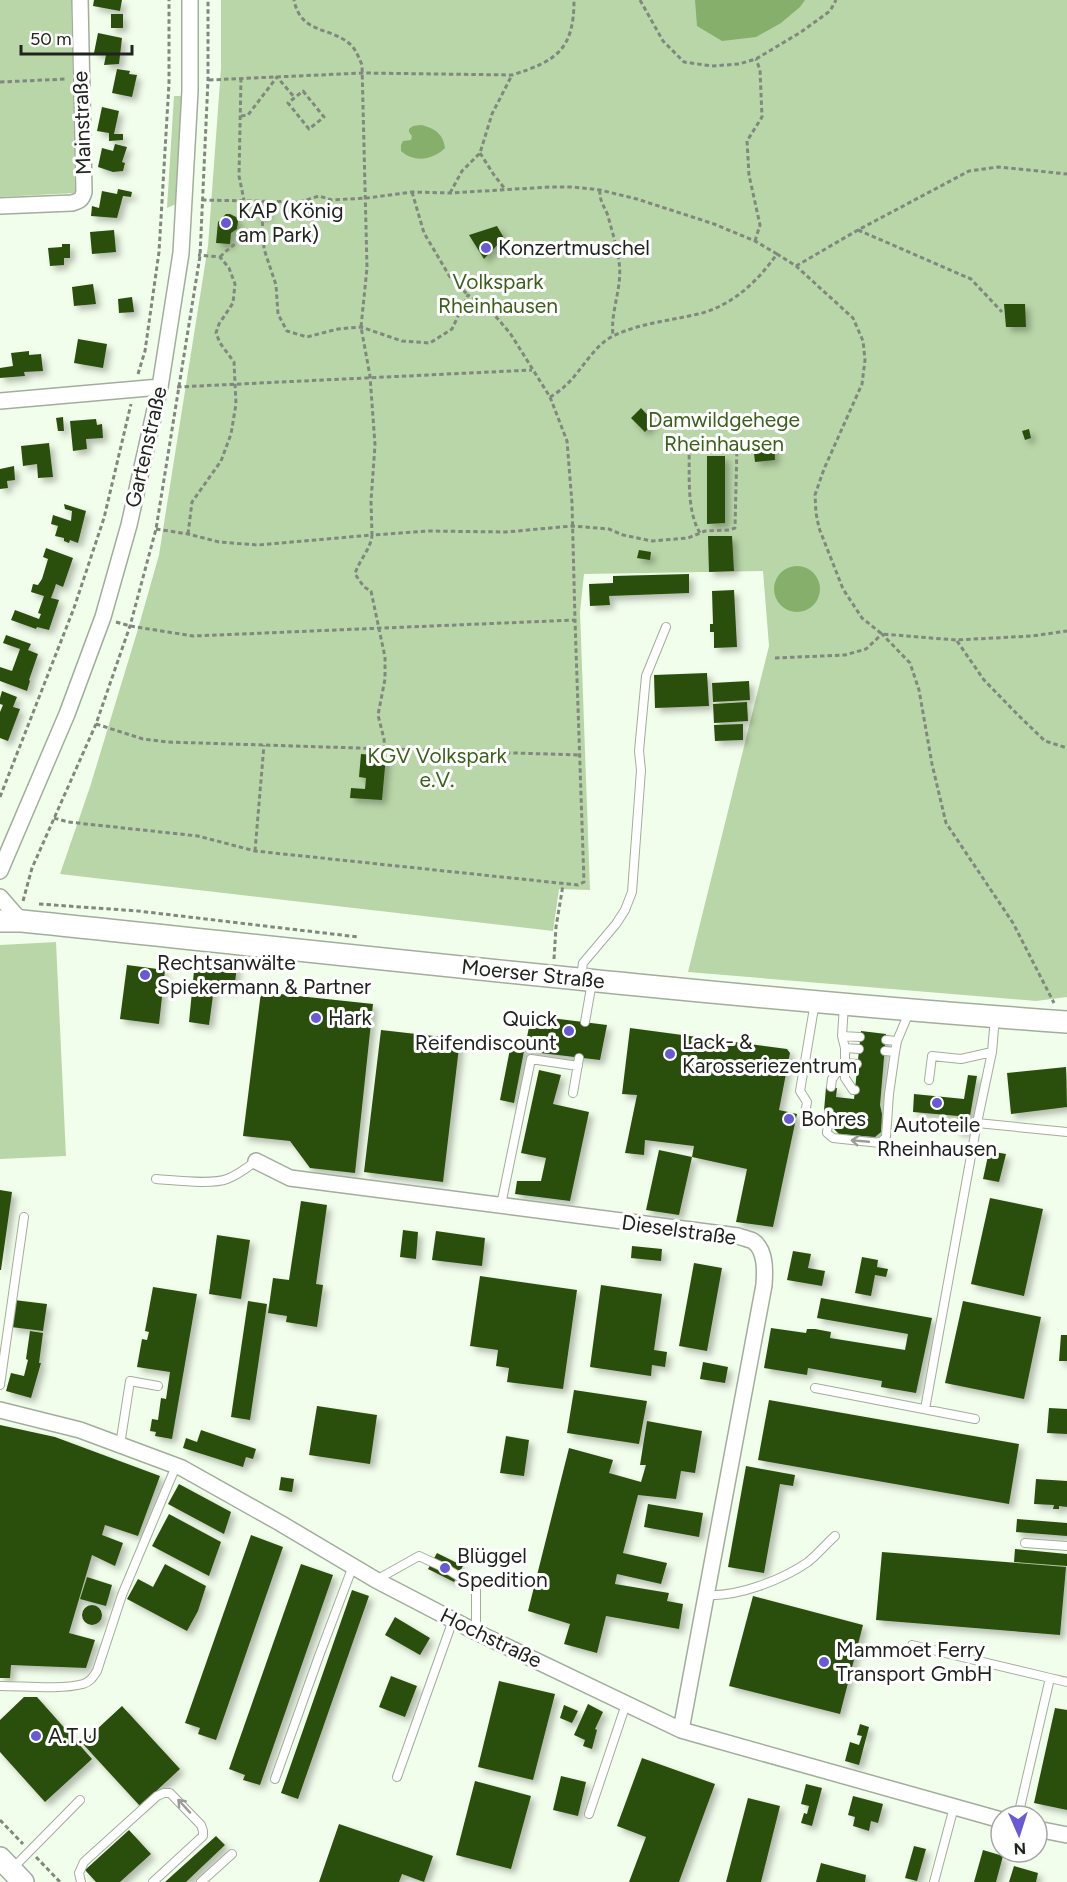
<svg xmlns="http://www.w3.org/2000/svg" width="1067" height="1882" font-family="Figtree,sans-serif">
<style>
.green{fill:#b9d6a8}
.water{fill:#86af6c}
.building{fill:#2b4f0a;filter:url(#shadow)}
.lines{fill:none;stroke-linecap:round;stroke-linejoin:round}
.lane-casing{stroke:#a2ad9c;stroke-width:10}
.street-casing{stroke:#a2ad9c;stroke-width:18}
.secondary-casing{stroke:#a2ad9c;stroke-width:24}
.path{stroke:#81897e;stroke-width:3;stroke-dasharray:4.5 3;stroke-linecap:butt}
.lane{stroke:#fff;stroke-width:8}
.street{stroke:#fff;stroke-width:15}
.secondary{stroke:#fff;stroke-width:21}
.oneway{stroke:#9b9c9a}
.poi-dot{fill:#685ad3;stroke:#fff;stroke-width:2}
.labels{text-anchor:middle;stroke-width:6;stroke-linejoin:round;paint-order:stroke}
.street-label{font-size:21px;fill:#20241e;stroke:#fff}
.poi-label{font-size:21px;fill:#20241e;stroke:#fff;text-anchor:start}
.park-label{font-size:21px;fill:#3a601c;stroke:#fff}
</style>
<defs>
<filter id="shadow"><feDropShadow dx="4.5" dy="4.5" stdDeviation="3" flood-color="#0004"/></filter>
</defs>
<rect width="100%" height="100%" fill="#f2feec"/>
<path class="green" d="M0 0H71L75 193 0 197Z
M221 0H1067V997L1036 1001 688 972 769 646 763 571 584 574 580 612 590 890 559 889 553 931 60 874 90 787 138 629 159 555 208 246 221 68Z
M174 96H182L176 204 167 208Z
M56 942 66 1156 0 1159V945Z"/>
<path class="water" d="M695 0H805L800 7 781 23 756 37 722 41 697 26Z
M421 125C434 128 443 133 445 148 433 160 414 163 401 151V145L403 141 411 140 412 136 409 132V129L413 126Z
M774 589a23 23 0 1 1 46 0a23 23 0 1 1-46 0Z"/>
<path class="building" d="M94 0H122L120 11 93 6Z
M111 14H123V28H111Z
M98 33 122 38 119 64 104 65 106 55 94 53Z
M117 69 130 71 129 74 137 75 132 97 112 93Z
M102 107 119 111 114 134H123V140L109 141V133L97 131Z
M115 144 127 147 122 162 125 163 123 171 113 172 98 167 102 148 113 151Z
M118 189 132 192 131 197 123 196 117 218 91 216 92 206 99 208 102 191 117 194Z
M256 208H267L268 216H256Z
M226 214H230L236 217 238 221 237 229 231 233 230 244 216 243 218 222Z
M497 226 504 238 484 259 469 235Z
M114 230 116 252 92 254 90 232Z
M62 244H70V258H64V265L50 266 48 248 62 247Z
M93 284 96 304 74 306 72 287Z
M132 297 134 312 119 313 118 299Z
M1004 304H1025L1026 327H1006Z
M78 339 107 344 103 368 74 363Z
M29 351V355L41 354 43 371 24 372 25 376 0 378V368L13 366 11 353Z
M641 408 654 422 645 432 631 418Z
M63 417 64 431H58L56 418Z
M96 419 97 425 102 424 103 438 86 439 87 449 73 451 70 421Z
M1029 429 1031 438 1025 440 1022 431Z
M49 443 53 477 38 478 37 464 23 466 21 446Z
M774 443 775 460 755 462 753 444Z
M707 456H725V523L707 524Z
M14 466 15 480 7 481 8 488 0 489V469Z
M64 504 86 511 78 543 70 540 69 543 64 541V538L55 536 58 526 51 524 53 515 71 521 72 511 65 509Z
M708 536H732L734 571 709 572Z
M46 548 73 558 63 587 56 584 54 590 51 598 59 600 49 630 37 627 36 629 11 620 15 610 39 619 41 614 38 613 44 596 31 592 33 584 38 585 42 579 48 559 43 557Z
M639 550 651 552 650 560 637 558Z
M689 574V593L609 596 610 605 590 606 589 584 613 583V576Z
M734 590 737 647 714 648V632H710V624H713L712 591Z
M6 635 31 644 28 650 38 654 29 680 30 681 27 691 0 681V667L12 671 20 649 3 643Z
M707 673 709 706 655 708 654 675Z
M749 681 750 700 713 702 712 683Z
M2 691 17 697 13 707 20 709 8 741 0 738V712L3 705 0 704V698Z
M747 702 748 721 714 723 713 704Z
M743 724V740L715 741 714 725Z
M361 754 386 756 382 800 350 798 351 788 365 789 366 778 359 777Z
M200 960 237 966 234 991 214 988 209 1025 189 1022 194 971H199Z
M127 965 165 970 159 1024 120 1019Z
M261 992 373 1004 355 1173 310 1168 290 1141 243 1136Z
M551 1018 607 1025 600 1060 524 1051 514 1103 500 1100 511 1044 525 1047 529 1027 549 1029Z
M630 1028 787 1049 790 1053 779 1110 797 1114 773 1227 736 1222 747 1169 692 1157 694 1146 645 1140 644 1155 625 1153 637 1095 622 1094Z
M381 1030 460 1039 443 1182 364 1172Z
M861 1031 886 1034 880 1105 882 1114 881 1132 875 1137 839 1134 834 1129 835 1112 824 1111 826 1087 837 1088 836 1097 854 1099Z
M1066 1067 1067 1107 1011 1114 1007 1073Z
M539 1070 561 1075 553 1104 589 1112 570 1201 515 1194 517 1181H541L546 1158 521 1153Z
M968 1075 977 1076 967 1133 955 1131 958 1116 913 1112 914 1094 964 1099Z
M659 1150 692 1157 679 1215 646 1210Z
M989 1151 1006 1154 999 1182 983 1179Z
M0 1190 12 1192 1 1270H0Z
M990 1198 1043 1209 1024 1296 971 1284Z
M301 1201 327 1205 316 1284 323 1285 317 1327 286 1322 287 1316 268 1313 273 1278 289 1280Z
M403 1230 418 1232 416 1259 400 1257Z
M436 1231 485 1238 482 1266 432 1260Z
M217 1235 250 1240 241 1299 209 1294Z
M632 1246 662 1249 661 1261 631 1258Z
M793 1251 811 1254 808 1268 825 1271 822 1286 787 1280Z
M862 1257 878 1260 877 1267 888 1269 886 1277 875 1275 871 1296 855 1293Z
M694 1263 722 1268 707 1351 679 1346Z
M480 1276 577 1290 563 1389 507 1382 509 1368 496 1366 498 1350 470 1346Z
M601 1285 662 1294 654 1350 667 1352 665 1367 652 1365 651 1376 590 1367Z
M153 1287 197 1294 172 1439 155 1436 156 1432 150 1431 152 1419 158 1420 161 1398 166 1399 170 1372 137 1367 142 1339 147 1340 149 1332 145 1331Z
M821 1298 932 1318 916 1393 881 1387 882 1381 808 1368 807 1375 764 1368 771 1328 806 1333 807 1329H815L831 1332 830 1338 905 1350 908 1334 817 1318Z
M14 1300 47 1304 43 1331 11 1327Z
M248 1301 267 1304 250 1420 231 1417Z
M963 1301 1041 1317 1024 1399 945 1383Z
M30 1331 43 1333 39 1363H41L31 1398 6 1391 11 1373 24 1376 28 1360 26 1359Z
M1061 1335H1067V1361H1059Z
M703 1362 728 1367 725 1383 700 1379Z
M574 1390 647 1401 639 1444 567 1433Z
M769 1400 1019 1444 1009 1504 758 1460Z
M317 1406 377 1415 370 1464 309 1455Z
M1049 1408 1067 1409V1434L1047 1433Z
M647 1421 702 1431 695 1473 681 1471 676 1499 638 1495 623 1553 667 1563 661 1584 617 1574 615 1584 669 1593 667 1601 683 1604 679 1629 606 1616 597 1653 564 1644 570 1624 528 1611 569 1448 613 1460 609 1473 641 1482 646 1465H640Z
M0 1425 55 1437 160 1476 138 1536 105 1525 102 1535 123 1543 115 1566 92 1555 69 1633 95 1640 86 1668 11 1665 10 1678H0Z
M201 1430 256 1449 253 1459 246 1457 243 1467 183 1448 186 1438 197 1442Z
M506 1436 529 1440 524 1476 500 1473Z
M746 1466 795 1475 793 1486 780 1484 764 1573 728 1567Z
M281 1477 294 1479 292 1492 279 1490Z
M1036 1479 1067 1481V1507L1059 1506V1509H1053L1054 1505 1034 1504Z
M179 1484 231 1512 224 1534 168 1504Z
M648 1504 703 1513 699 1537 644 1527Z
M169 1514 221 1542 209 1576 152 1546Z
M1017 1519 1067 1523V1536L1016 1532Z
M251 1535 283 1547 216 1740 198 1734 200 1728 185 1723Z
M1015 1549 1067 1554V1566L1014 1562Z
M882 1552 1066 1567 1060 1635 876 1620Z
M437 1553 463 1566 454 1582 428 1569Z
M165 1564 206 1586 198 1611 187 1631 127 1599 138 1579 153 1587Z
M301 1564 333 1575 260 1785 243 1780 245 1775 229 1769Z
M87 1577 112 1585 106 1606 80 1599Z
M352 1590 369 1596 298 1799 281 1793Z
M753 1596 863 1625 840 1714 729 1686Z
M82 1615a10 10 0 1 1 20 0a10 10 0 1 1-20 0Z
M395 1617 430 1638 420 1655 385 1635Z
M391 1676 417 1686 405 1717 379 1707Z
M499 1681 555 1694 533 1780 478 1767Z
M24 1697H37L92 1759 45 1802 0 1752V1720Z
M588 1704 603 1712 595 1729 597 1730 592 1749 583 1746 585 1740 574 1735Z
M564 1705 578 1711 572 1723 560 1718Z
M122 1706 180 1769 140 1806 82 1743Z
M1055 1708 1067 1710V1810L1034 1803Z
M860 1724 869 1727 859 1765 845 1761 850 1742 859 1745 862 1736 857 1735Z
M642 1758 715 1784 679 1882H629L646 1837 617 1826Z
M561 1776 586 1782 578 1816 553 1810Z
M475 1781 531 1796 511 1869 456 1855Z
M806 1784 822 1788 812 1826 801 1823 804 1813 807 1814 809 1806 801 1804Z
M853 1796 883 1804 878 1823 871 1821 869 1831 853 1826 855 1817 848 1815Z
M748 1798 780 1806 761 1882H726Z
M339 1824 433 1856 424 1882 402 1874 399 1882H319Z
M129 1830 151 1854 120 1882H96L85 1870Z
M216 1836 225 1845 186 1882H165Z
M914 1846 926 1849 917 1881 905 1878Z
M983 1850 1003 1856 996 1882H974Z
M821 1863 866 1875 865 1882H816Z
M1014 1866 1038 1873 1036 1882H1009Z"/>
<g class="lines">
<defs>
<path id="lane" d="M581 977 583 963 616 924 625 910 632 892 641 770 639 751 646 676 666 627
M844 1005 842 1036 845 1048 859 1049
M585 1022 592 982
M842 1036 860 1037
M886 1040 897 1041
M845 1048V1078L853 1090H855
M885 1051 895 1052 897 1041 910 1010
M845 1063 857 1064
M929 1080 932 1056 961 1059 992 1052 995 1017
M831 1087 832 1079 838 1071H845
M573 1093 579 1058
M829 1112 827 1133 833 1138 880 1143 886 1137 889 1094 895 1052
M805 1114 807 1102 800 1091 815 1002
M977 1123 1067 1132
M156 1179C174 1180 211 1185 227 1179 238 1175 247 1168 256 1161
M501 1205 531 1059 578 1066
M0 1385 24 1217
M815 1388 975 1419
M925 1409 977 1123 992 1052
M120 1445 130 1381 158 1386
M1025 1543 1067 1546
M376 1580 419 1556 447 1569 476 1587V1632
M706 1595C738 1597 782 1580 808 1562 818 1554 826 1544 835 1536
M912 1645 1050 1678 1018 1816
M1050 1678 1067 1682
M0 1686C24 1686 60 1690 83 1684 90 1682 93 1677 97 1671L122 1595 176 1466
M397 1777 453 1620
M275 1779 319 1656 353 1566
M589 1814 626 1704
M12 1869 80 1800
M81 1882 79 1873 84 1862 157 1796 164 1793H170L201 1825 203 1831V1836L153 1882
M201 1882 232 1854
M934 1882 954 1807"/>
<path id="street" d="M0 206 72 203C79 201 82 200 84 192L80 0
M0 401 160 387
M0 871 67 714 103 617 129 525 160 387 181 253 190 91V0
M0 897 13 912 22 921
M256 1161 290 1178 738 1236C743 1238 749 1239 753 1241 766 1250 765 1271 764 1285L681 1730
M0 1410 80 1430 182 1468 280 1523 376 1580 476 1632 681 1730 1001 1820
M1037 1829 1067 1835"/>
<path id="secondary" d="M0 921H22C370 957 718 997 1067 1022
M0 1858 23 1882"/>
</defs>
<use href="#lane" class="lane-casing"/>
<use href="#street" class="street-casing"/>
<use href="#secondary" class="secondary-casing"/>
<path class="path" d="M640 0 663 41 684 62 712 66 739 64 756 59 801 32 830 11 836 0
M241 78 239 176 244 200
M209 80 363 73 512 75C557 61 574 49 574 0
M0 82 67 79
M303 91 324 117 309 129 288 103Z
M241 116 248 115 277 77 295 98
M480 153 494 175 505 189
M600 190C599 201 605 207 608 216 612 231 617 247 619 262 623 287 610 311 613 336
M412 192 424 233 450 277 467 294
M450 193 462 171 480 153 492 114 512 75
M202 200 300 202 319 196 332 200 367 198 412 192 450 193 550 187H573L600 190 637 199 714 224 755 241 777 254
M261 201V208
M858 230 971 279 1002 312
M755 241 760 225 749 175 747 141 762 117 760 70 756 59
M220 257C233 244 244 236 263 234
M796 266 858 230 969 171 998 167 1067 174
M138 374 145 351 159 252 169 83V0
M177 387 532 370
M550 397C555 394 561 390 565 386 581 372 593 346 613 336 640 323 669 321 698 314 732 306 757 282 777 254L796 266 853 318 863 341 865 360 862 384 824 469 815 495 816 513 819 528 843 589 862 618 882 634 956 640 1032 636 1067 631
M156 529 188 534 219 542 258 545 372 535 371 501 375 445 370 376 361 327 367 268 362 65C359 58 356 50 351 45 331 26 301 35 294 0
M188 534 192 502 221 461 231 434 236 404 234 362 220 343 216 333 219 324 233 303 235 284 229 268 220 257 198 255
M116 622 130 626 193 636 575 620 572 503 567 441 550 397 510 333 490 310 468 295 452 329 430 343 402 341 361 327 338 329 307 337 287 331 278 314 276 285 264 249 262 216
M957 641 984 680 1018 715 1045 741 1067 748
M775 658 845 655 866 649 882 634 910 663 919 690 932 764 946 823 1013 923 1054 1003
M96 724 143 739 168 742 579 755
M385 750 384 739 378 715 385 679V657L371 591 364 587 355 574C359 560 371 549 372 535L429 531 506 532 572 526 609 529 623 535 652 541 688 538 705 531 729 530 735 528 737 444 689 448C690 474 686 510 700 533
M0 797 74 608 104 518 131 404
M54 818 68 822 198 836 255 851 578 885 584 882 575 620
M255 851 264 745
M23 901 32 868 96 724 130 626 156 529 200 256 208 80V0
M39 904 138 911 358 937
M554 959 556 927 563 885
M0 1820 23 1844
M36 1857 60 1882"/>
<use href="#lane" class="lane"/>
<use href="#street" class="street"/>
<use href="#secondary" class="secondary"/>
</g>
<defs><path id="oneway-shaft" d="M-6 0H5M1.5-3L5.5 0L1.5 3" fill="none" stroke-width="1.6" stroke-linecap="round" stroke-linejoin="round" transform="scale(1.5)"/></defs>
<g class="oneway">
<use href="#oneway-shaft" transform="translate(860 1141) rotate(-175)"/>
<use href="#oneway-shaft" transform="translate(184 1806) rotate(-133)"/>
</g>
<g class="poi-dot">
<circle cx="226" cy="223" r="6"/>
<circle cx="486" cy="248" r="6"/>
<circle cx="145" cy="975" r="6"/>
<circle cx="316" cy="1018" r="6"/>
<circle cx="569" cy="1031" r="6"/>
<circle cx="670" cy="1054" r="6"/>
<circle cx="937" cy="1103" r="6"/>
<circle cx="789" cy="1119" r="6"/>
<circle cx="445" cy="1568" r="6"/>
<circle cx="824" cy="1662" r="6"/>
<circle cx="36" cy="1736" r="6"/>
</g>
<g class="labels">
<g class="street-label">
<text transform="translate(82 123) rotate(-92)" y="7">Mainstraße</text>
<text transform="translate(146 447) rotate(-77)" y="7">Gartenstraße</text>
<text transform="translate(533 974) rotate(6)" y="7">Moerser Straße</text>
<text transform="translate(679 1230) rotate(8)" y="7">Dieselstraße</text>
<text transform="translate(491 1638) rotate(26)" y="7">Hochstraße</text>
</g>
<g class="poi-label">
<text x="238" y="218">KAP (König<tspan x="238" dy="24">am Park)</tspan></text>
<text x="498" y="255">Konzertmuschel</text>
<text x="157" y="970">Rechtsanwälte<tspan x="157" dy="24">Spiekermann &amp; Partner</tspan></text>
<text x="328" y="1025">Hark</text>
<text x="557" y="1026" text-anchor="end">Quick<tspan x="557" dy="24">Reifendiscount</tspan></text>
<text x="682" y="1049">Lack- &amp;<tspan x="682" dy="24">Karosseriezentrum</tspan></text>
<text x="801" y="1126">Bohres</text>
<text x="937" y="1132" text-anchor="middle">Autoteile<tspan x="937" dy="24">Rheinhausen</tspan></text>
<text x="457" y="1563">Blüggel<tspan x="457" dy="24">Spedition</tspan></text>
<text x="836" y="1657">Mammoet Ferry<tspan x="836" dy="24">Transport GmbH</tspan></text>
<text x="48" y="1743">A.T.U</text>
</g>
<g class="park-label">
<text x="498" y="289">Volkspark<tspan x="498" dy="24">Rheinhausen</tspan></text>
<text x="724" y="427">Damwildgehege<tspan x="724" dy="24">Rheinhausen</tspan></text>
<text x="437" y="763">KGV Volkspark<tspan x="437" dy="24">e.V.</tspan></text>
</g>
</g>
<g transform="translate(1019 1834) rotate(177)"><circle r="28" fill="#ffffff" stroke="#a6a7a5" stroke-width="1.5"/>
<path d="M0-4.5L10 22L0 15L-10 22Z" fill="#685ad3"/>
<text y="-9" font-size="16" font-weight="bold" text-anchor="middle" fill="#20241e">N</text>
</g>
<path d="M21 45v9h111v-9" fill="none" stroke="#20241e" stroke-width="3"/>
<text x="30" y="45" font-size="18" fill="#20241e" stroke="#ffffff" stroke-width="4.5" paint-order="stroke">50 m</text>
</svg>
